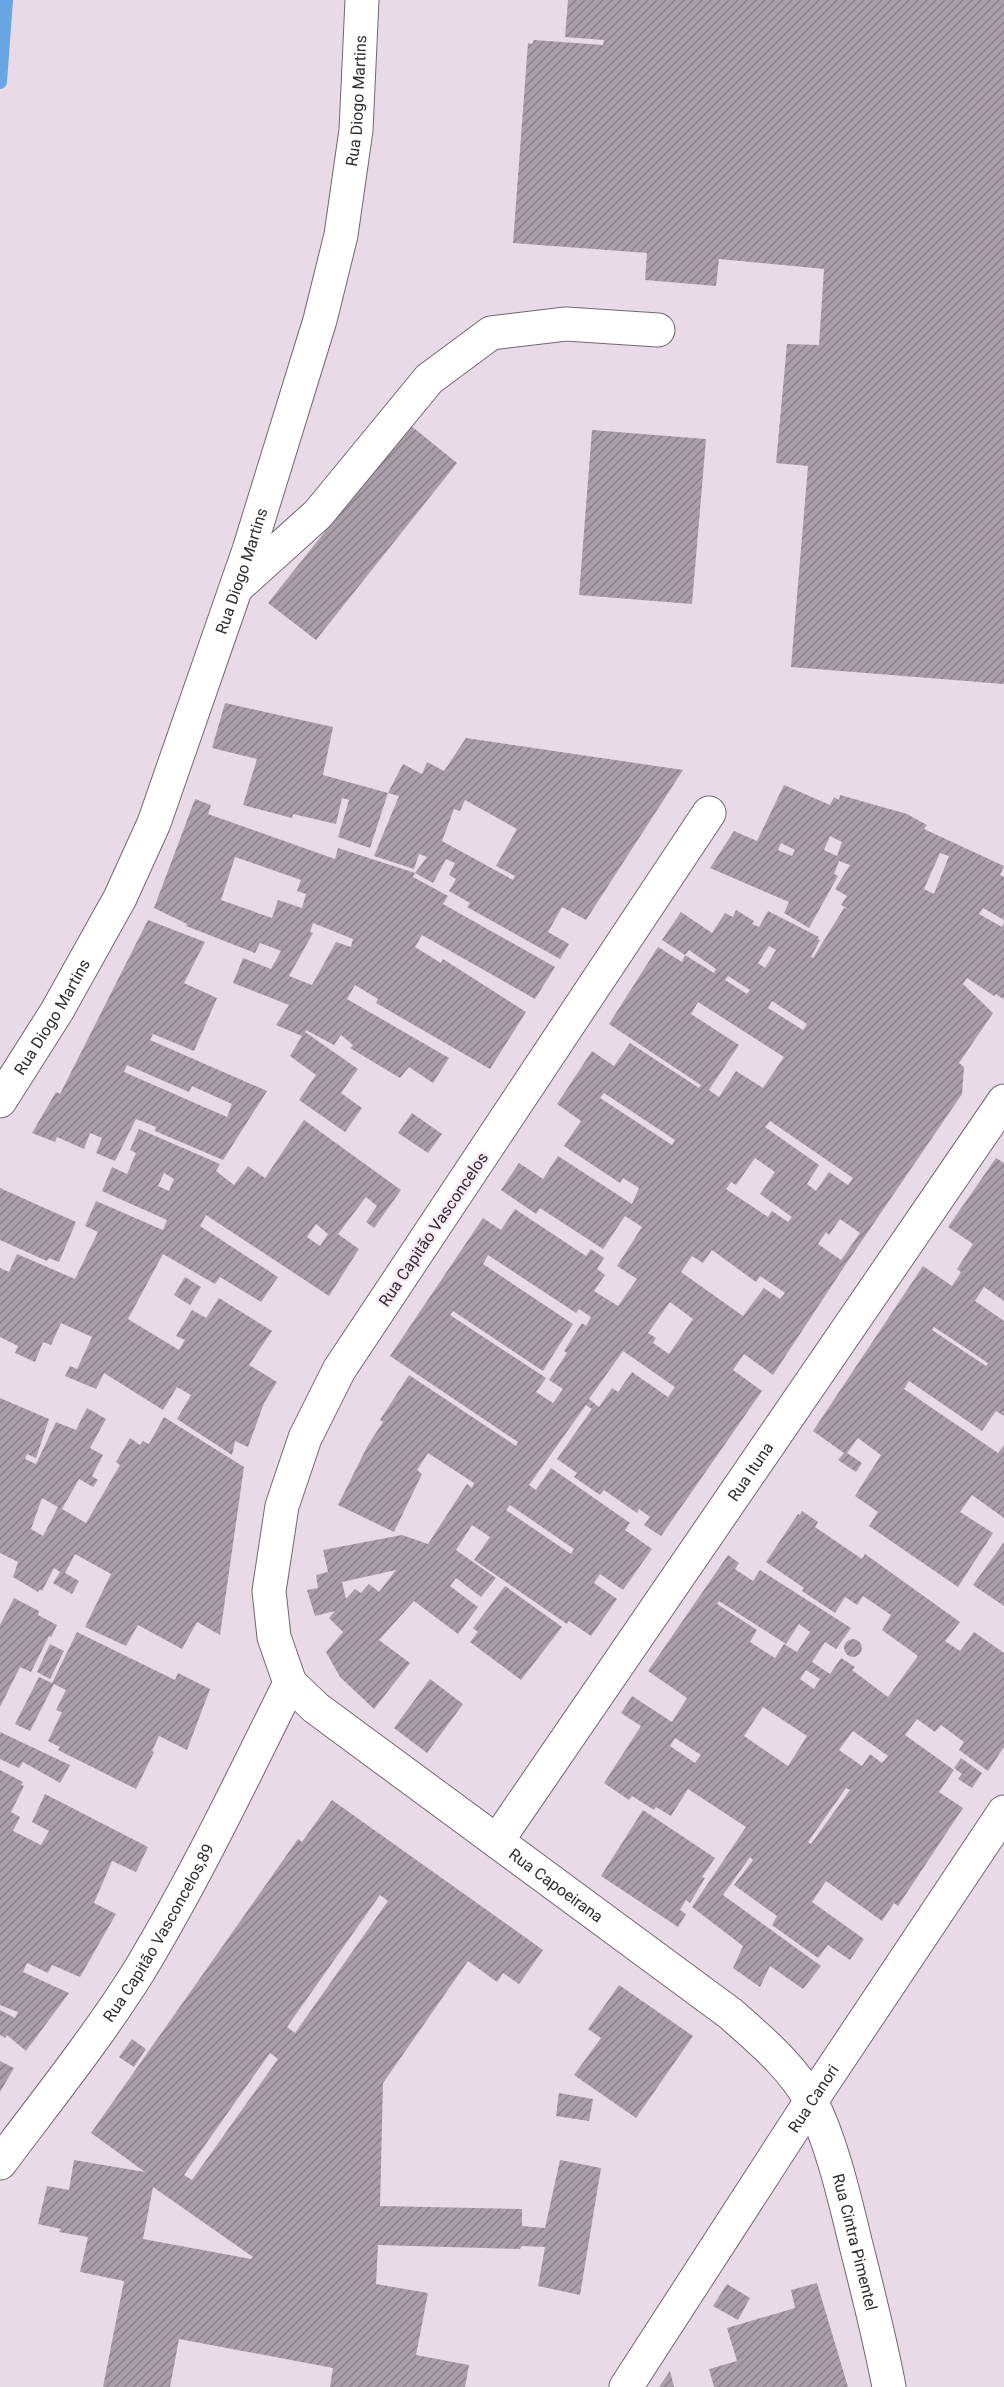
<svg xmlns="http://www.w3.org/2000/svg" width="1004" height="2387" font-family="Roboto,sans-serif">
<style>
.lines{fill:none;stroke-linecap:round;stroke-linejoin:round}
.stream{stroke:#67a6e2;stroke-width:14}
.building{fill:url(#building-hatch);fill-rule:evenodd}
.minor-casing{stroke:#726771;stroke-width:35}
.minor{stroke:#fff;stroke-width:33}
.labels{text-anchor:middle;stroke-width:5;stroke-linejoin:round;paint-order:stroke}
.street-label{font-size:16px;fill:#302c30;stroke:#f6e9f4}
</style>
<defs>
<pattern id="building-hatch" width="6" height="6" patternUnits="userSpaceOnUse" patternTransform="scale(1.5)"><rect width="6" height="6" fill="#aa9ea9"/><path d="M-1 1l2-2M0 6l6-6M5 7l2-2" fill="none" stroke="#8b818a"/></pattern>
</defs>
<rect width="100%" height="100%" fill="#e8dbe7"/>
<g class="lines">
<path class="stream" d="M0 82 6 0"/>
</g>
<path class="building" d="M568 0H1004V684L791 667 808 466 776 463 787 344 819 345 824 269 719 259 716 286 645 280 647 253 513 243 528 43 532 44 534 40 603 45 604 40 565 37Z
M410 425 457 463 316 640 268 603Z
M592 430 706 439 692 604 579 595Z
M225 703 333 727 323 775 388 793 370 848 338 837 349 800 342 798 336 824 293 814 292 818 243 805 257 759 212 748Z
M466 738 683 770 586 920 562 907 548 932 569 944 560 959 467 907 470 903 449 891 456 879 449 875 455 863 446 859 433 883 415 873 427 857 419 854 414 869 374 856 399 796 388 793 403 764 422 774 427 762 444 771ZM465 800 517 829 496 866 515 876 513 880 442 841 454 809 460 811Z
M784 785 830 805 834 797 839 800 840 795 907 814 927 825 924 829 1004 866 1000 875 1004 877V920L983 908 979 914 1002 927 1004 923V997L1003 999 996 994 994 996 967 978 963 984 993 1013 959 1063 964 1067 962 1094 846 1264 773 1375 744 1354 733 1370 762 1391 661 1536 644 1525 650 1517 639 1509 637 1513 604 1490 600 1495 574 1477 577 1473 557 1459 592 1409 586 1405 529 1485 536 1490 551 1468 630 1523 625 1530 652 1549 623 1590 600 1574 594 1583 617 1599 591 1636 569 1621 567 1624 474 1560 490 1537 472 1525 456 1550 496 1578 481 1597 456 1578 450 1586 478 1607 458 1634 414 1601 379 1640 410 1663 374 1709 340 1677 326 1652 343 1632 329 1618 335 1611 315 1616 307 1590 318 1588 316 1575 328 1572 323 1550 402 1535 428 1544 467 1484 472 1488 474 1483 428 1453 417 1470 422 1474 394 1532 338 1505 368 1445 383 1422 380 1420 409 1375 516 1446 518 1442 390 1356 483 1218 501 1230 515 1209 586 1256 591 1249 604 1258 597 1269 605 1275 594 1291 618 1306 637 1279 617 1266 642 1227 625 1216 603 1249 540 1208 536 1214 501 1190 519 1163 543 1179 558 1156 632 1204 639 1188 623 1178 620 1183 564 1146 581 1121 557 1104 592 1051 614 1066 630 1043 699 1088 701 1085 609 1024 658 947 682 962 685 955 662 940 681 912 712 933 725 913 733 917 736 910 754 921 752 924 759 927 768 911 819 937 817 939 820 940 811 957 813 958 844 908 848 909 841 905 847 896 835 889 850 865 839 861 834 874 838 876 809 928 784 913 789 902 710 868 734 831 757 841ZM830 836 842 842 837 856 824 850ZM781 843 795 850 792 856 778 850ZM940 853 949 856 934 894 924 889ZM769 946 776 950 765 968 758 963ZM689 950 716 969 714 973 685 955ZM728 976 750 990 747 994 725 980ZM772 1001 807 1024 803 1030 768 1008ZM698 1002 784 1057 763 1088 736 1071 719 1097 709 1090 739 1045 691 1014ZM604 1093 675 1140 672 1145 600 1098ZM770 1121 853 1178 848 1185 829 1172 816 1191 807 1184 819 1165 765 1127ZM755 1158 775 1172 760 1194 792 1217 788 1222 772 1211 768 1217 726 1189 731 1182 736 1185ZM840 1219 860 1233 841 1260 818 1244 826 1232 829 1235ZM712 1250 756 1282 760 1276 785 1293 780 1299 764 1288 743 1316 681 1272 692 1256 703 1263ZM488 1255 576 1313 579 1309 591 1317 586 1326 582 1323 564 1351 567 1353 549 1380 563 1389 553 1403 536 1392 546 1378 450 1315 453 1311 543 1371 558 1347 573 1324 483 1264ZM670 1302 693 1319 669 1354 653 1343 656 1338 648 1333ZM623 1351 675 1387 668 1397 632 1372 618 1392 612 1388 599 1407 589 1399ZM510 1505 574 1549 571 1554 506 1510ZM396 1570 379 1592 369 1584 361 1593 355 1589 346 1599 342 1582Z
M195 799 211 805 208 814 335 859 338 848 415 873 413 877 448 896 443 904 555 967 535 999 422 935 415 947 441 963 443 959 526 1012 490 1069 376 1003 378 999 355 985 347 999 449 1058 433 1083 409 1067 400 1078 350 1048 353 1045 341 1035 334 1045 306 1030 305 1032 358 1069 341 1093 362 1108 345 1132 299 1100 316 1075 290 1056 302 1036 276 1025 289 1005 233 983 243 958 271 969 281 951 260 943 255 953 186 926 187 924 154 908ZM235 857 301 880 297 891 306 894 302 908 278 900 272 918 221 900ZM313 923 353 939 351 947 336 942 312 985 289 976 313 933 310 932Z
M148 920 205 942 184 983 217 998 194 1051 153 1034 150 1040 267 1091 223 1160 155 1131 156 1127 136 1119 115 1161 96 1153 102 1138 90 1133 84 1149 57 1137 55 1142 32 1133 56 1092 60 1094ZM127 1065 189 1092 192 1086 232 1104 227 1117 124 1072Z
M412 1113 442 1134 428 1153 398 1133Z
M304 1120 401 1190 374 1228 366 1222 377 1206 366 1197 338 1234 359 1249 329 1296 206 1215 200 1226 278 1277 261 1302 220 1277 215 1284 163 1254 128 1319 179 1350 185 1340 176 1336 192 1310 206 1318 219 1298 272 1331 249 1365 277 1382 264 1403 248 1447 235 1441 232 1455 177 1419 191 1395 177 1387 163 1410 104 1373 96 1389 65 1376 70 1366 77 1369 92 1337 61 1323 51 1345 43 1342 35 1362 15 1353 18 1346 0 1337V1268L9 1272 17 1254 75 1279 98 1232 85 1226 96 1201 163 1230 167 1220 102 1191 112 1167 127 1174 136 1153 130 1150 139 1129 220 1164 216 1171 234 1185 248 1166 265 1178ZM164 1173 174 1179 169 1191 158 1186ZM316 1224 328 1234 320 1246 307 1237Z
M996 1158 1004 1163V1301L984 1287 975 1301 1004 1321V1416L996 1411 982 1431 909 1381 904 1389 998 1453 1004 1445V1518L972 1495 960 1512 993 1533 958 1587 869 1526 878 1512 855 1496 881 1455 858 1438 847 1453 862 1463 856 1472 838 1460 844 1453 813 1431 923 1266 952 1286 961 1272 957 1269 973 1244 948 1227ZM934 1327 988 1363 986 1366 932 1330Z
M0 1188 76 1222 59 1262 49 1258 47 1261 0 1240Z
M185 1277 201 1287 190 1305 174 1295Z
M0 1398 49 1419 36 1458 27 1454 25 1459 36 1464 56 1422 76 1430 87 1408 106 1419 90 1448 103 1455 92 1476 98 1480 93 1487 79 1479 62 1509 86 1523 120 1465 116 1462 130 1438 140 1445 143 1441 149 1444 164 1417 244 1467 220 1635 197 1622 182 1649 138 1625 126 1646 85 1627 111 1574 75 1554 65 1573 79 1581 72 1594 53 1583 60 1572 54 1568 42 1591 40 1589 38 1592 13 1577 18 1562 0 1553ZM42 1498 58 1507 43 1536 31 1529Z
M802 1511 818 1522 815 1527 862 1559 865 1554 960 1622 945 1641 960 1651 974 1632 1004 1653V1747L988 1771 959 1750 964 1742 941 1725 935 1732 917 1719 905 1735 954 1770 939 1792 963 1808 898 1906 894 1903 882 1921 826 1881 812 1902 864 1939 850 1960 828 1945 818 1958 772 1925 777 1916 734 1885 753 1860 750 1857 723 1895 821 1966 803 1989 770 1966 760 1987 733 1968 743 1946 692 1907 746 1827 688 1789 671 1816 656 1807 654 1810 632 1796 629 1800 604 1783 641 1726 621 1713 632 1696 672 1722 687 1698 648 1671 728 1555 739 1563 735 1569 753 1581 760 1570 851 1628 836 1649 825 1642 812 1662 830 1674 841 1658 855 1667 852 1670 888 1697 918 1656 882 1630 891 1615 863 1596 857 1605 845 1597 835 1613 802 1591 804 1588 766 1562 798 1514 800 1515ZM719 1601 786 1644 799 1624 810 1632 797 1652 784 1644 775 1658 750 1642 757 1630 717 1604ZM806 1670 820 1679 814 1689 800 1679ZM763 1707 807 1736 788 1766 744 1736ZM853 1731 888 1756 882 1763 870 1754 862 1766 839 1750ZM675 1738 701 1755 695 1763 670 1746ZM846 1788 850 1790 811 1844 808 1842Z
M1004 1542V1606L973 1585Z
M505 1586 562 1627 521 1680 470 1642 478 1632 473 1628Z
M14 1598 39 1611 38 1615 57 1625 51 1637 49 1636 31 1672 20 1667 0 1707V1625Z
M77 1632 175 1680 178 1673 210 1689 187 1750 159 1736 152 1751 154 1752 136 1789 58 1750 60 1747 48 1741 62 1712 56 1710 66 1690 54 1684 30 1731 15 1724 39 1677 52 1683Z
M844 1648a9 9 0 1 1 18 0a9 9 0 1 1-18 0Z
M50 1644 64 1651 50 1679 37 1672Z
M430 1679 463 1704 427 1753 394 1728Z
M0 1732 70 1765 60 1783 23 1762 19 1768 0 1759Z
M961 1758 982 1773 972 1788 958 1779 962 1774 954 1768Z
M0 1770 23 1782 21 1785 24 1786 11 1812 20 1817 13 1831 41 1845 49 1831 32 1822 45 1794 148 1847 136 1872 112 1861 94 1903 116 1914 80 1977 52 1965 48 1973 27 1963 23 1972 69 1993 26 2051 7 2035 5 2038 0 2035V2010L15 2018 18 2012 0 2005Z
M332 1800 543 1950 519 1984 503 1973 497 1982 468 1961 383 2083 380 2206 522 2209V2226L545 2228 560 2160 601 2168 580 2295 538 2286 545 2247 522 2246 520 2249 378 2245 376 2284 428 2293 416 2355 469 2365 465 2387H330L333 2368 179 2339 170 2387H103L124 2281 80 2272 88 2237 59 2232 61 2229 38 2224 47 2186 69 2190 74 2160 145 2172 91 2133 298 1839 302 1842ZM380 1895 388 1901 295 2033 287 2027ZM270 2053 278 2059 192 2180 184 2175ZM153 2187 253 2257 251 2259 143 2239Z
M643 1810 715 1858 702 1877 705 1878 690 1903 686 1900 680 1910 686 1914 678 1927 601 1876Z
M619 1985 693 2036 636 2118 574 2075 601 2038 588 2029Z
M132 2039 146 2049 134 2067 119 2057Z
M0 2061 14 2068 0 2092Z
M559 2093 593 2099 589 2121 556 2116Z
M817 2283 848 2387H714L709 2369 737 2361 727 2328 795 2308 791 2290Z
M727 2284 750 2298 738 2320 713 2306Z
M670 2371 674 2387H659Z"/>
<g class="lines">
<defs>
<g id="minor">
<path d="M237 587 318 514 429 379 491 333 566 324 658 330"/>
<path id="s1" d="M709 813 339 1370 305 1438 282 1506 269 1591 274 1637 290 1683 316 1708 731 2014C760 2040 792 2066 811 2101 832 2142 845 2200 856 2245 868 2292 880 2339 889 2387"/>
<path id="s2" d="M0 1101 57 1011 120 898 154 823 249 550 320 320 341 235 356 130 362 0"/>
<path id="s3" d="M497 1841 1004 1101"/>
<path id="s4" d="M0 2163C47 2100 97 2038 139 1971 195 1878 242 1780 290 1683"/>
<path id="s5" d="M626 2387 811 2101 1004 1812"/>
</g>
</defs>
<use href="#minor" class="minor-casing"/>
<use href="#minor" class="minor"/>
</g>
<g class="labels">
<g class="street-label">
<text dy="6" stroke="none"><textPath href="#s2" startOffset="1071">Rua Diogo Martins</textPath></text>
<text dy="6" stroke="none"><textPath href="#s2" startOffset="585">Rua Diogo Martins</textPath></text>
<text dy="6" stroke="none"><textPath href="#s2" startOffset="99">Rua Diogo Martins</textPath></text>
<text transform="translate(433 1229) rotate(-56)" y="6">Rua Capitão Vasconcelos</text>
<text dy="6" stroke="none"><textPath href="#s3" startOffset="448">Rua Ituna</textPath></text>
<text dy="6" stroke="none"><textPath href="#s1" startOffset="1332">Rua Capoeirana</textPath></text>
<text dy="6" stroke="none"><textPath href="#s4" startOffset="280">Rua Capitão Vasconcelos,89</textPath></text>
<text dy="6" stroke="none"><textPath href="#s5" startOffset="344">Rua Canori</textPath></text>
<text dy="6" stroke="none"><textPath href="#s1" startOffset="1816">Rua Cintra Pimentel</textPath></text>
</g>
</g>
</svg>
